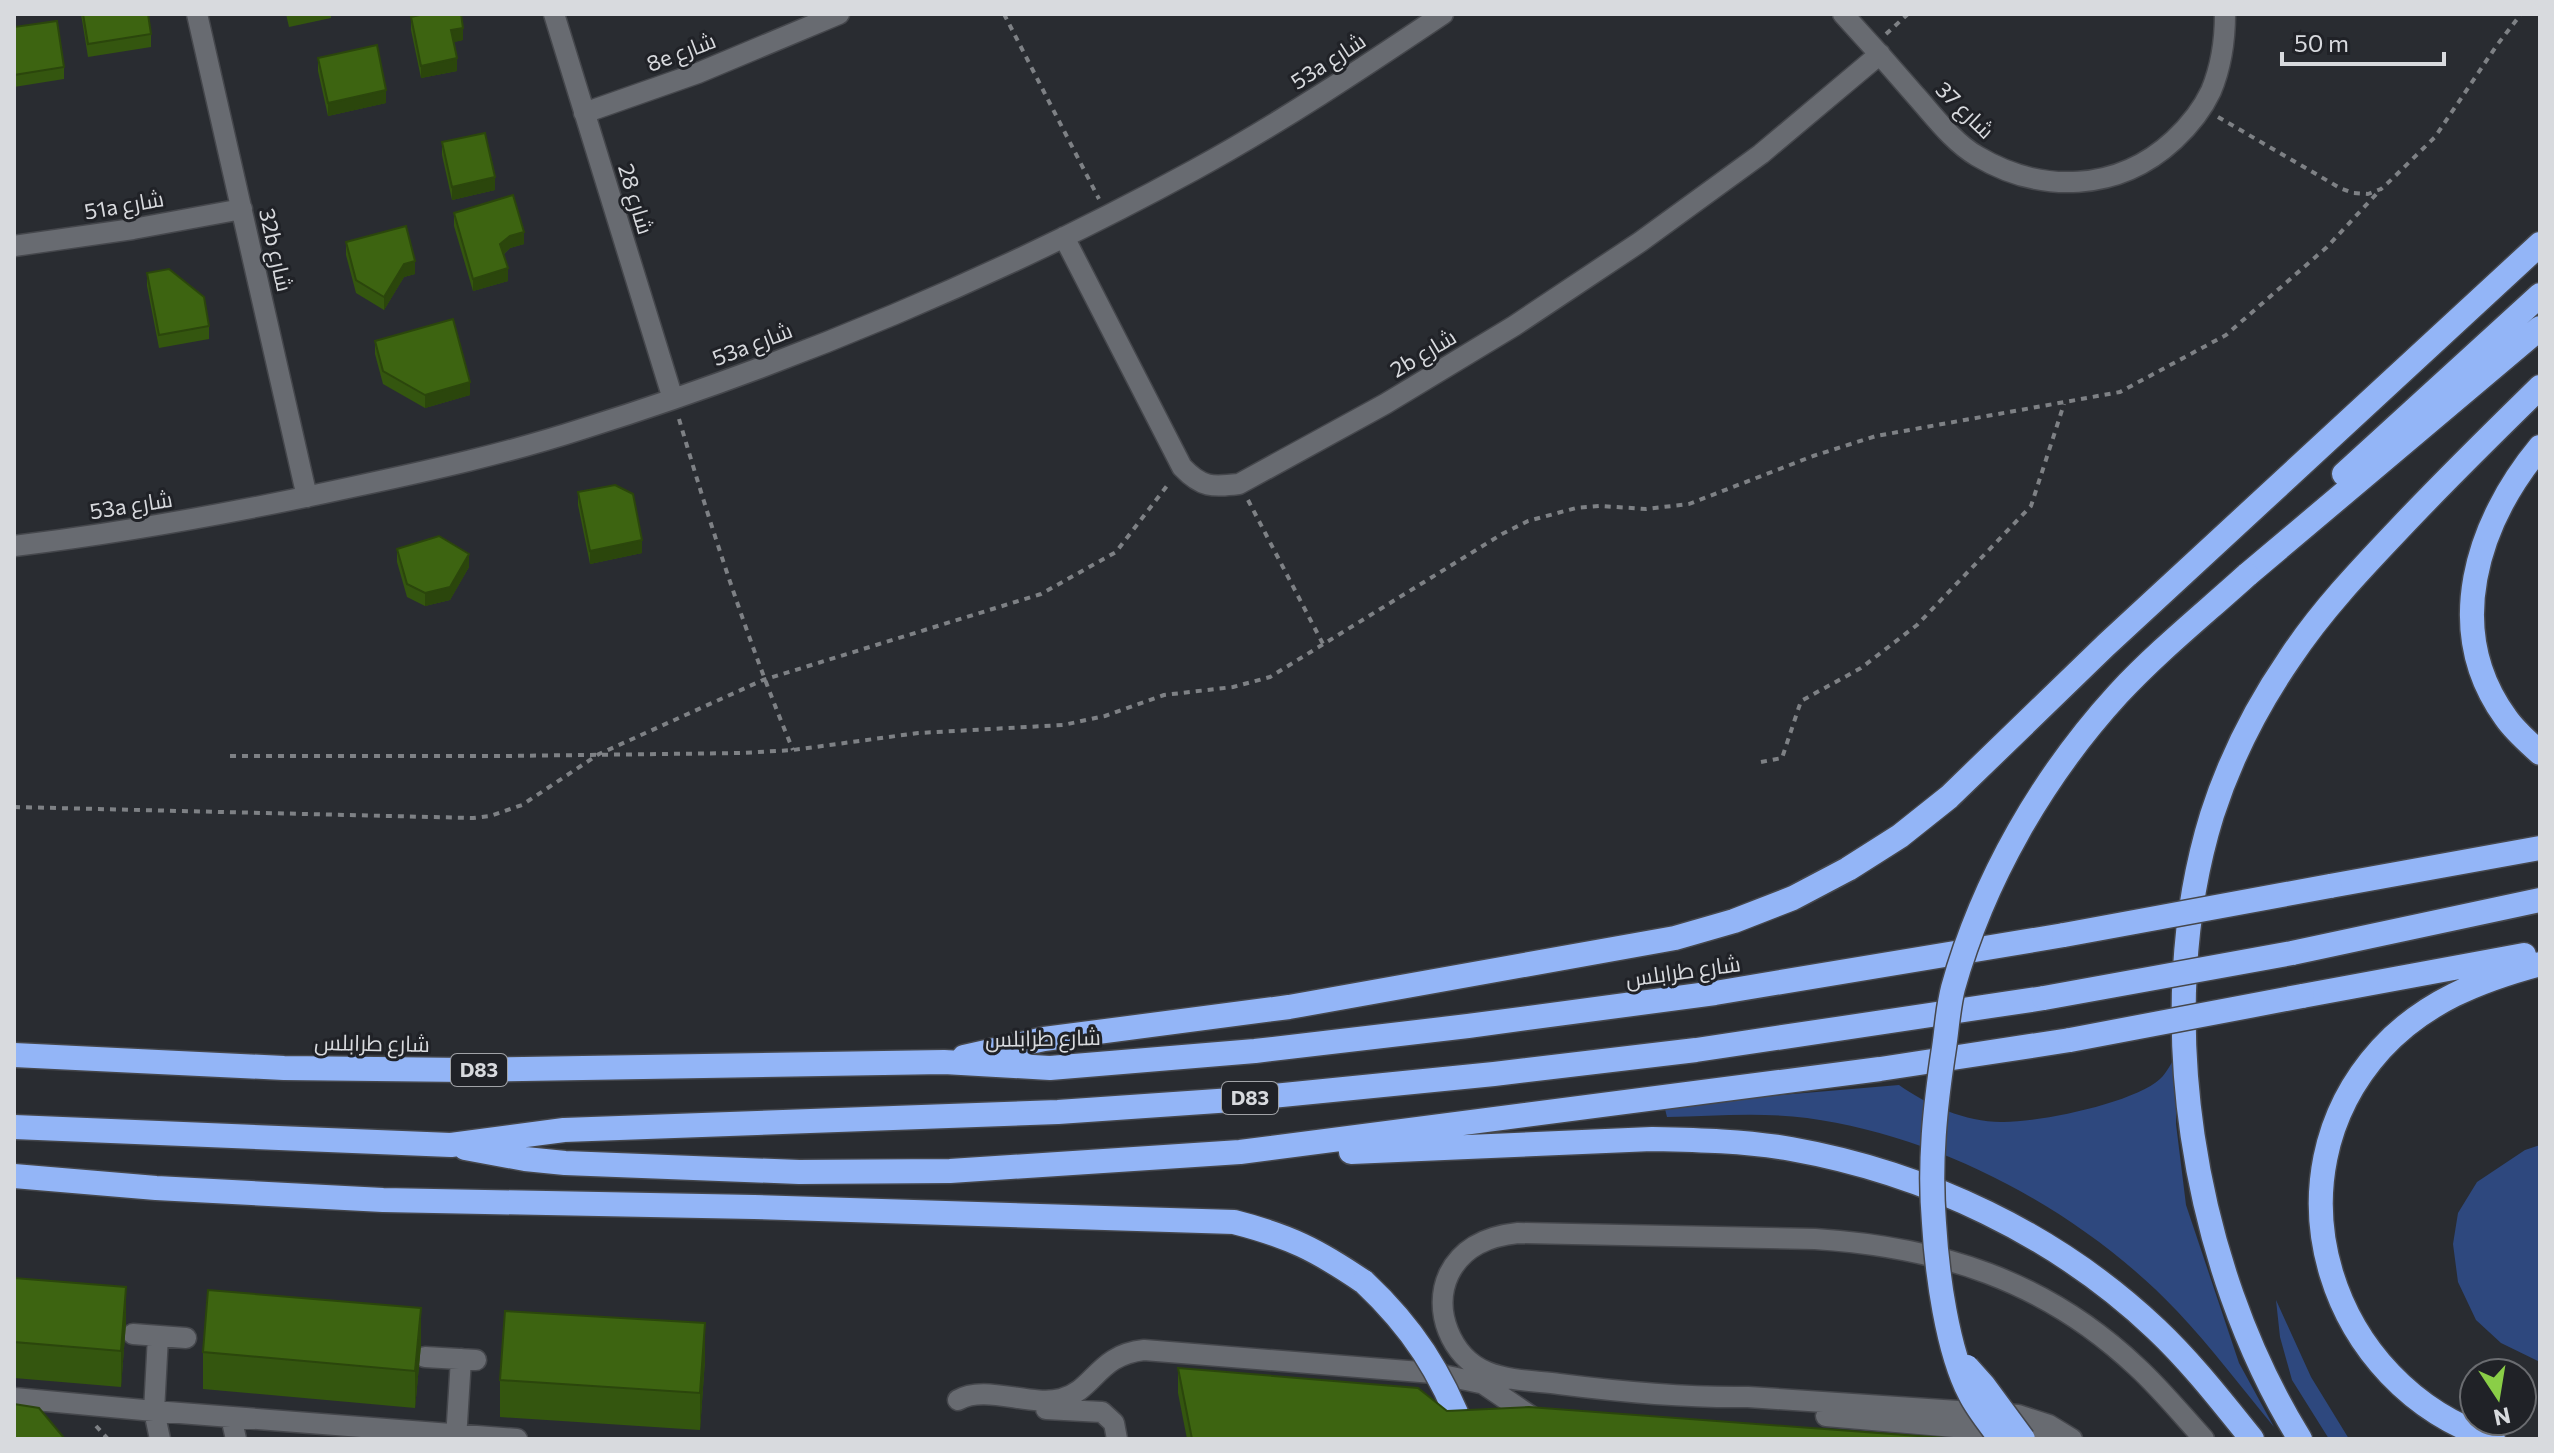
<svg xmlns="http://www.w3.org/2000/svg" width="2554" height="1453" font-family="Commissioner,Cairo,sans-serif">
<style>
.green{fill:#2e487e}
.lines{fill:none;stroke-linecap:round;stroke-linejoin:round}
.minor-casing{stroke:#45474c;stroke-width:23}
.highway-casing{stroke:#45474c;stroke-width:27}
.path{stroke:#7e8185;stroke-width:4;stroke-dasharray:6 6;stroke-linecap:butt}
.minor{stroke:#686b71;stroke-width:20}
.highway{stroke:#93b5f7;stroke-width:24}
.highway-bridge-casing{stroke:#45474c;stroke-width:27;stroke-linecap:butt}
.highway-bridge{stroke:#93b5f7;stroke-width:24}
.wall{fill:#34560f}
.shaded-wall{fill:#2b460c}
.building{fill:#3d6411;stroke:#2b460c;stroke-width:2}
.labels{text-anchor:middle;stroke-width:6;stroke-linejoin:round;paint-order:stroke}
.shield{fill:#202227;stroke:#a1a3a7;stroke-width:2}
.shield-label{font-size:20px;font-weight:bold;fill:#d8dade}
.street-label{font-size:22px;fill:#d8dade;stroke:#202227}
</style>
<rect width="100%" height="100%" fill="#292c31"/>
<path class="green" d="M2177 1054 2176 1124 2186 1205 2239 1363 2274 1427C2242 1388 2211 1347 2177 1311 2083 1212 1942 1136 1807 1118 1761 1112 1713 1116 1667 1117L1664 1105 1899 1085C1927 1105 1966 1122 2001 1122 2037 1123 2134 1103 2160 1079 2167 1073 2172 1061 2177 1054Z
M2540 1145V1362L2501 1343 2476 1320 2458 1282 2453 1244 2458 1213 2477 1182 2525 1150Z
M2276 1300 2311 1377 2349 1439H2329L2292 1380 2280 1337Z"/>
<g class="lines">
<defs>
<path id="minor" d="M197 14 307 497
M554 14 673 399
M1843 14C1868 41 1892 68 1916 96 1934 116 1953 142 1977 156 2041 194 2118 192 2174 140 2189 126 2202 110 2211 91 2221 67 2225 41 2225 14
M584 113 698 73 839 14
M1064 237 1182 467C1202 488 1212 487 1239 484L1385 404 1514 326 1640 242 1761 154 1880 54
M14 246 133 229 242 209
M14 546C129 532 243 511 357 486 432 470 508 453 582 429 790 364 1002 275 1194 170 1280 123 1361 69 1443 14
M133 1334 186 1338
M158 1336 154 1411 160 1439
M425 1357 476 1360
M1485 1385 1541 1423
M14 1398 154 1411 517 1439
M958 1400C985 1384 1030 1407 1061 1399 1095 1390 1097 1355 1144 1350L1433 1373 1499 1387
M1046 1409 1102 1412 1114 1423 1117 1439
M1826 1416 2024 1433 2040 1439
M231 1417 236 1439
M456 1439 461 1359
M2072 1439 2049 1425 2018 1415 1748 1397C1685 1398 1622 1392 1559 1384 1536 1381 1509 1381 1487 1372 1451 1357 1432 1310 1449 1274 1463 1246 1489 1236 1518 1233L1815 1239C1939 1247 2045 1280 2137 1367 2161 1389 2182 1415 2204 1439"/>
<path id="highway" d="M2540 447C2477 523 2442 630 2506 718 2515 731 2528 742 2540 753
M2344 474 2540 295
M2247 575 2540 328
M2330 886 2540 848
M2292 953 2540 900
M2302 996 2524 955
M14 1055 284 1068 467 1070 944 1062 1050 1068 1255 1051 1468 1026 1715 993 2064 935
M964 1057 1044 1039 1289 1007 1675 938 1734 921 1793 898 1848 869 1900 836 1949 797 2106 645 2540 244
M14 1127 451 1145 564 1130 1058 1112 1232 1100 1494 1074 1696 1050 2044 998
M465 1148 525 1159 565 1163 799 1172 950 1171 1240 1152 1880 1069 2070 1040
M1351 1152 1652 1139C1698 1140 1745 1141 1791 1149 1926 1173 2057 1235 2156 1329 2192 1363 2222 1402 2252 1439
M14 1176 156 1188 383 1200 754 1207 1234 1222C1289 1236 1317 1250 1364 1282
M2300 1439C2192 1265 2151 1012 2212 815 2230 759 2257 706 2290 658 2321 611 2360 570 2399 529 2445 480 2492 434 2540 387
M2493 1439C2330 1386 2262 1180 2381 1049 2424 1002 2480 980 2540 964"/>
</defs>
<use href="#minor" class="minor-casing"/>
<use href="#highway" class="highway-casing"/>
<path class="path" d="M1004 14 1099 199
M1886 34 1908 14
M2218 117 2340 188 2353 193 2368 194 2381 189 2392 179 2435 137 2497 45 2521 14
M679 419C712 531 748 642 793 750
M1248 500 1323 644
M230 756H503L742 753 793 750 918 733 1063 725 1105 716 1164 695 1233 687 1270 677 1502 534 1528 521 1576 508 1600 506 1646 509 1689 504 1813 456 1876 436 2120 392 2226 335 2327 247 2381 189
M1761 762 1782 758 1801 701 1861 668 1917 625 2031 506 2064 404
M14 807 473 818 490 816 522 805 599 754 763 680 1041 594 1116 552 1170 482
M96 1426 108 1439"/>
<use href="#minor" class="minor"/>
<use href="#highway" class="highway"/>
<defs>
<path id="highway-bridge" d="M2064 935 2330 886
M2044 998 2292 953
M2070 1040 2302 996
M1364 1282C1413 1328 1441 1372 1465 1435
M1967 1367 1984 1386 2023 1439
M2001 1439C1990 1424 1978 1410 1970 1394 1947 1350 1937 1273 1934 1223 1929 1163 1935 1107 1944 1048 1947 1028 1948 1007 1953 988 1983 880 2043 776 2118 694 2158 651 2204 614 2247 575"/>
</defs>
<use href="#highway-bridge" class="highway-bridge-casing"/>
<use href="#highway-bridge" class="highway-bridge"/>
</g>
<path class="wall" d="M81 14H148L151 34V47L88 57Z
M286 14H331V18L289 27Z
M411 17 463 40 453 42 457 71 421 78 411 30Z
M14 27 64 67V79L14 87Z
M318 58 386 103 328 116 318 71Z
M442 142 495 190 452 200 442 155Z
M454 213 524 244 510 248 504 254 508 281 473 291 454 226Z
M346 242 415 274 404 277 384 310 356 293 346 255Z
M147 273 209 326V339L159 348 147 286Z
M375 341 470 395 425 408 383 384 375 354Z
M578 492 642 553 590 564 578 505Z
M397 549 469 567 450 600 425 606 407 597 397 562Z
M14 1278 126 1323 121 1387 14 1378Z
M421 1345 415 1408 203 1389V1352Z
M705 1360 700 1430 500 1417V1380Z
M1178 1368 1447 1411 1958 1439H1187L1178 1393Z"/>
<path class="shaded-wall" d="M463 28V40L451 43V30Z
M457 58V71L421 78V66Z
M386 90V103L328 116V103Z
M495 177V190L452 200V187Z
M524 232V244L510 248 500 257V244L510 236Z
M415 261V274L404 277 384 310V297L404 264Z
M508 268V281L473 291V279Z
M470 382V395L425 408V395Z
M642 540V553L590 564V551Z
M469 554V567L450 600 425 606V593Z
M126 1287V1323L121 1387V1351Z
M421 1308V1345L415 1408V1371Z
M705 1323V1360L700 1430V1393Z"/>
<path class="building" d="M83 14H148L151 34 88 44Z
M424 14H461L463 28 451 30 457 58 421 66 411 17Z
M57 21 64 67 14 75V27Z
M377 45 386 90 328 103 318 58Z
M485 133 495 177 452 187 442 142Z
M513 195 524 232 510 236 500 244 508 268 473 279 454 213Z
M406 226 415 261 404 264 384 297 356 280 346 242Z
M169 269 204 297 209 326 159 335 147 273Z
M453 319 470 382 425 395 383 371 375 341Z
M615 485 633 494 642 540 590 551 578 492Z
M439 536 469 554 450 587 425 593 407 584 397 549Z
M14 1278 126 1287 121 1351 14 1342Z
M208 1290 421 1308 415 1371 203 1352Z
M505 1311 705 1323 700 1393 500 1380Z
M1178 1368 1418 1388 1447 1411 1529 1407 1958 1439H1192Z
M14 1404 39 1408 65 1439H14Z"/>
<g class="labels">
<g class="shield">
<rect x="451" y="1054" width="56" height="32" rx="6"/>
<rect x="1222" y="1082" width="56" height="32" rx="6"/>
</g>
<g class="shield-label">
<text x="479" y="1077">D83</text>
<text x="1250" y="1105">D83</text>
</g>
<g class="street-label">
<text transform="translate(681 52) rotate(-21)" y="8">8e شارع</text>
<text transform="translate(1328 61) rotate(-33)" y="8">53a شارع</text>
<text transform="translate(1965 110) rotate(44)" y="8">شارع 37</text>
<text transform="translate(636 199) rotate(73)" y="8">شارع 28</text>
<text transform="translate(124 205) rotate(-10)" y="8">51a شارع</text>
<text transform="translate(276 250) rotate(77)" y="8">32b شارع</text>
<text transform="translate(752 344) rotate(-21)" y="8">53a شارع</text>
<text transform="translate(1423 353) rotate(-31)" y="8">2b شارع</text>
<text transform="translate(131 505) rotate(-9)" y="8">53a شارع</text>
<text transform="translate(1683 971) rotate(-8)" y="8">شارع طرابلس</text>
<text transform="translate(1043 1038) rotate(-1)" y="8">شارع طرابلس</text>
<text transform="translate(372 1043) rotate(1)" y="8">شارع طرابلس</text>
</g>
</g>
<rect width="2554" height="1453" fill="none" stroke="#d8dade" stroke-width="32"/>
<g transform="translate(2498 1397) rotate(168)"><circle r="38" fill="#202227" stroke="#6a6c70" stroke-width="2"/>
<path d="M0-6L14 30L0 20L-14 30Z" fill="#8ace47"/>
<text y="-12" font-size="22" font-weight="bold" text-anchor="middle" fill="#d8dade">N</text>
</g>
<path d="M2282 52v12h162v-12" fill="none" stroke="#d8dade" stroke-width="4"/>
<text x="2294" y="52" font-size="24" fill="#d8dade" stroke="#202227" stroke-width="6" paint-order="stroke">50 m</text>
</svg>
